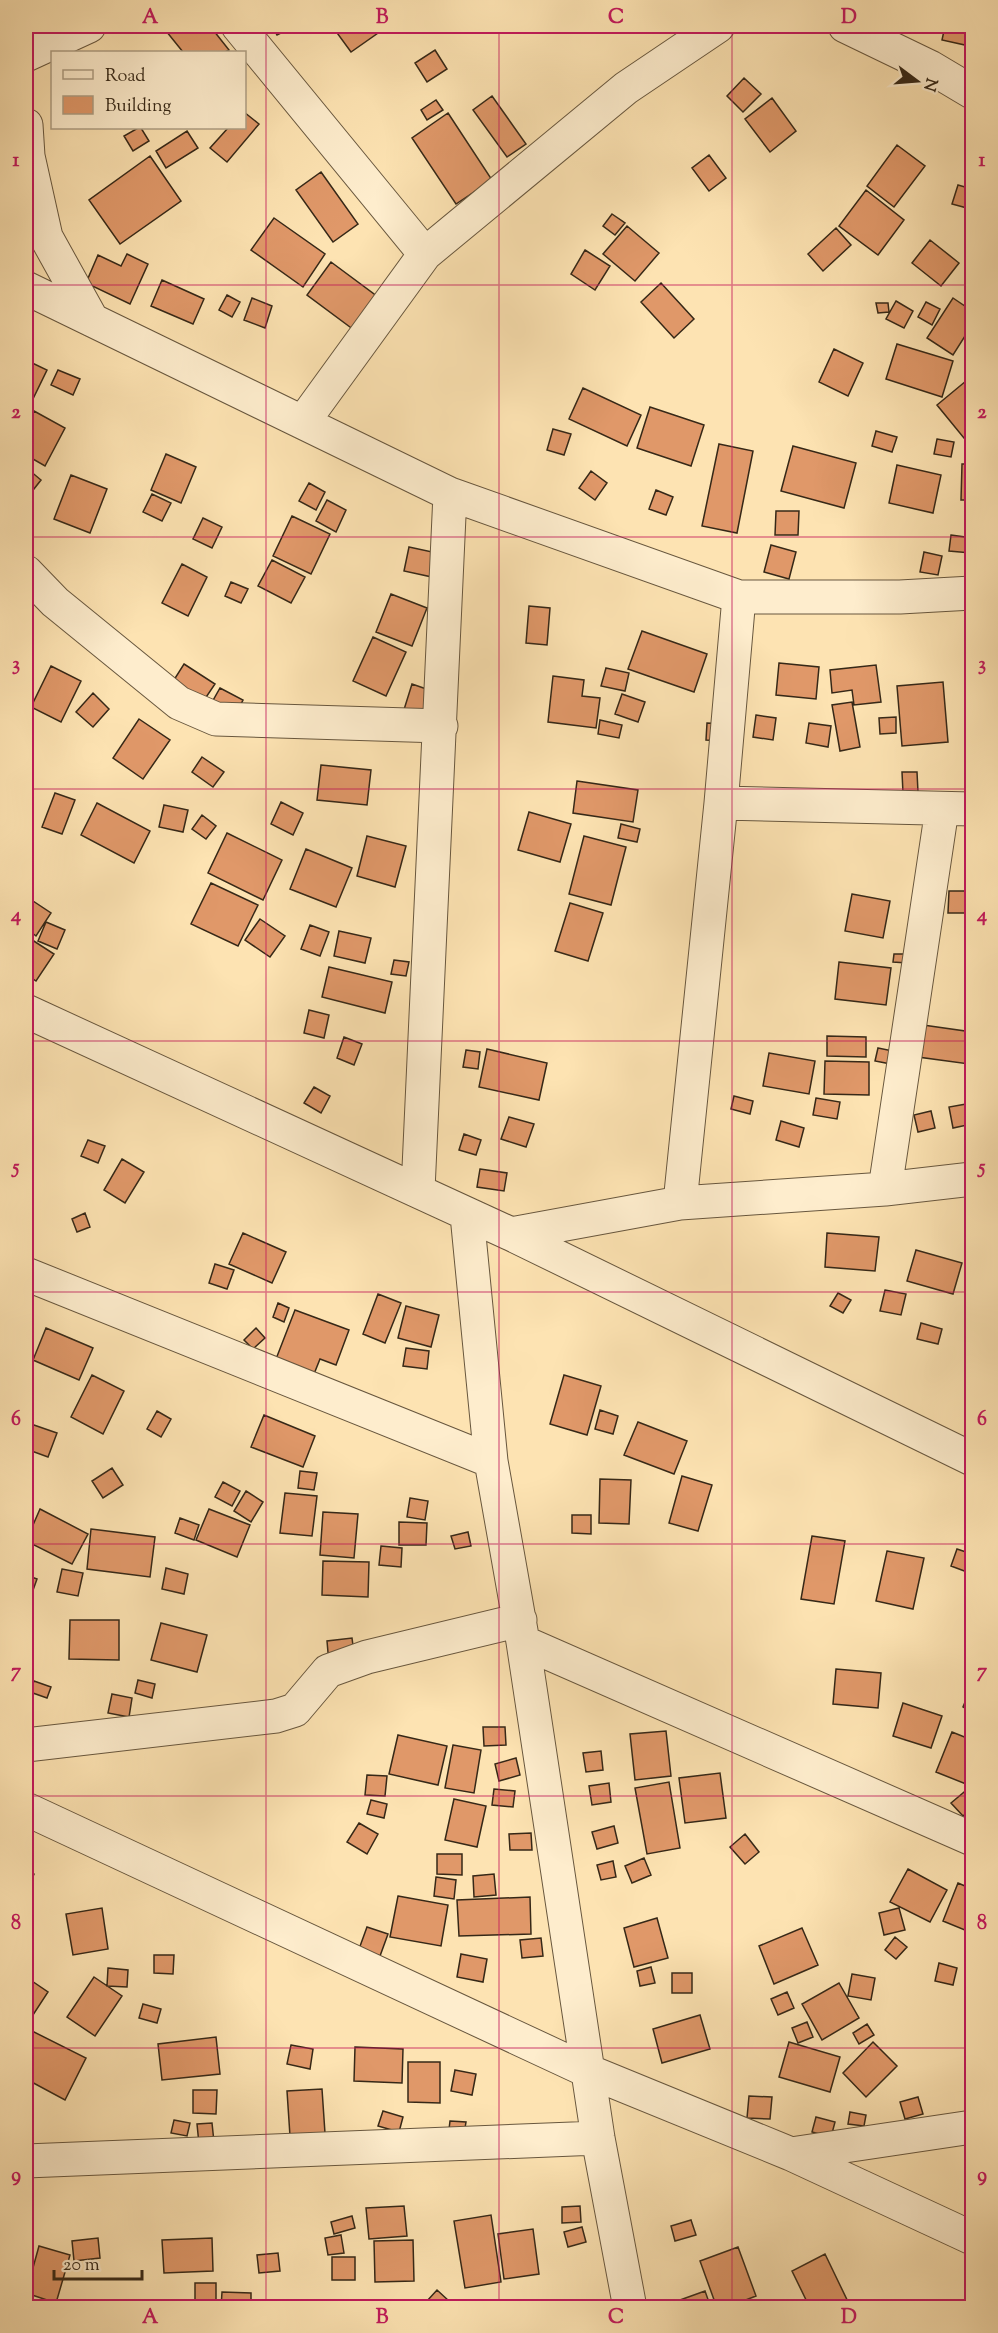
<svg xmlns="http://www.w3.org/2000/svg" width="998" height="2333" font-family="'Sorts Mill Goudy',serif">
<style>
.building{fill:#e09869;stroke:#362817;stroke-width:1.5}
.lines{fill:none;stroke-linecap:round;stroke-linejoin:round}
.minor-casing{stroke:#68573e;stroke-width:35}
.minor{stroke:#feedcd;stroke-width:33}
.grid{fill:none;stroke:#c2185b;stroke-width:1.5;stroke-opacity:0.55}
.neatline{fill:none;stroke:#c2185b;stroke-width:2}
.grid-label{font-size:20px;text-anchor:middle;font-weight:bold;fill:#c2185b}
</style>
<rect width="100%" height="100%" fill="#fde3b2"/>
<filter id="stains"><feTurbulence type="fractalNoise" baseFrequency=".00333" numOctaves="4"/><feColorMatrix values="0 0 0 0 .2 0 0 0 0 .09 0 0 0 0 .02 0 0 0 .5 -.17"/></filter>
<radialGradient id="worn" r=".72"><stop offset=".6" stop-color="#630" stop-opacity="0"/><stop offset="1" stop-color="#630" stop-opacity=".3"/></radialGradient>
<path class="building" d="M28 26H37L59 31 26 46Z
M162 26H210L229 50 225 52H183Z
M272 26H290L291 28 277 35Z
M332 26H388L351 52Z
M945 26 969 28 965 45 942 40Z
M435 50 447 69 427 82 415 63Z
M744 78 761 94 743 112 727 96Z
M492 96 526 144 507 157 473 110Z
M772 98 796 131 770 152 745 119Z
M436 100 443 110 427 120 421 110Z
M244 112 259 124 227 162 210 148 228 128H244Z
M448 113 492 180 456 204 412 138Z
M138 128H141L149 141 133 151 124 136Z
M187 131 198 148 166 168 156 151Z
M897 145 925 166 894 207 867 186Z
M709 155 726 178 709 191 692 168Z
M150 156 181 201 120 244 89 200Z
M321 172 358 224 333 242 296 190Z
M958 185 972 189 967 208 952 204Z
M866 190 904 220 878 255 839 226Z
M612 214 625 223 615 235 603 226Z
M274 218 325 254 303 287 251 250Z
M627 226 659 253 635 281 603 254Z
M836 228 851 245 823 271 808 254Z
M930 240 959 263 941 286 912 263Z
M585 250 610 266 595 290 571 274Z
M127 254 148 264 130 304 86 283 98 255 121 266Z
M331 262 378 297 354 330 307 295Z
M162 280 204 299 193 324 151 306Z
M661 283 694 319 674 338 641 302Z
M227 295 240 302 232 317 219 310Z
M252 298 272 306 265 328 244 320Z
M953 298 972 311V325L953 355 927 338Z
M896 301 913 311 904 328 886 319Z
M926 302 940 309 932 325 918 317Z
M876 303H888L889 312 878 313Z
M897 344 953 361 942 397 886 379Z
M834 349 863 363 848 396 819 382Z
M26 360 47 370 30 405 26 403Z
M58 370 80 379 73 395 51 385Z
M972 376V439L968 443 937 405Z
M583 388 641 415 627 446 569 419Z
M650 407 704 425 691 466 637 448Z
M34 411 65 428 45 466 26 455V426Z
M553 429 571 434 564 455 547 450Z
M876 431 897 437 892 452 872 446Z
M937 439 954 442 951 457 934 454Z
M719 444 753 451 737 533 702 526Z
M793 446 856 463 844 508 781 491Z
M166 454 196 467 181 503 151 490Z
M962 464H972V500H961Z
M897 465 941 475 933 513 889 503Z
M29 470 41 480 26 499V474Z
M591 471 607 483 595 500 579 488Z
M71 475 107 489 90 533 54 519Z
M309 483 325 492 316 510 299 501Z
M656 490 673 497 666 515 649 509Z
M152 494 171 503 162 521 143 512Z
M327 500 346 510 336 532 316 521Z
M776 511H799L798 535H775Z
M292 516 330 534 311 574 273 556Z
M203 518 222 527 212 548 193 539Z
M951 535 972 538 971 553 949 551Z
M771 545 796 552 789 579 764 572Z
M409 547 437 553 432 577 404 571Z
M924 552 942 556 938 575 920 572Z
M272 560 305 577 291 603 258 586Z
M182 564 207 577 188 616 162 603Z
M231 582 248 589 241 603 225 596Z
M391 594 427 608 412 646 376 632Z
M529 606 550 608 547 645 526 643Z
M642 631 707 654 694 692 628 669Z
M373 637 406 652 386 696 353 681Z
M779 663 819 667 816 699 776 695Z
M184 664 215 684 190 721 160 702Z
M876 665 881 702 854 705 852 690 832 693 830 670Z
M51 666 81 681 61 722 31 707Z
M972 666V700L971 701 967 667Z
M606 668 629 673 625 691 601 686Z
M553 676 584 680 582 696 600 698 596 728 548 722Z
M943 682 948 742 902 746 897 686Z
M412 684 435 692 424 723 402 716Z
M220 688 243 700 235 716 211 704Z
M93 693 109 709 93 727 76 712Z
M622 694 645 702 638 722 615 714Z
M852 702 860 747 840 751 832 705Z
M972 707V727L967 709Z
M756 715 776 718 773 740 753 737Z
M896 717V733L880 734 879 718Z
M139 719 170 740 143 779 113 758Z
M600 720 622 725 619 738 598 734Z
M707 723 724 724 723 741 706 740Z
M809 723 831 726 828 747 806 743Z
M202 757 224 772 213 787 192 772Z
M321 765 371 770 367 805 317 800Z
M902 772H917L918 792 903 793Z
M577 781 638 790 633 822 573 813Z
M55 793 75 800 62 834 42 827Z
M281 802 303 813 293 835 271 824Z
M97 803 150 831 134 863 81 835Z
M164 805 188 810 183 832 159 827Z
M529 812 571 824 560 862 518 850Z
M202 815 216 826 206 839 192 829Z
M621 824 640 829 637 842 618 838Z
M227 833 282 860 263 900 208 873Z
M367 836 406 846 395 887 357 876Z
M584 836 626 847 611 905 569 894Z
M306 849 352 868 336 907 290 889Z
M211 883 258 905 238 946 191 924Z
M949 891H972V913H948Z
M852 894 890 901 883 938 845 931Z
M30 899 51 913 36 936 26 928V906Z
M570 903 603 913 588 961 555 951Z
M260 919 285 936 270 957 245 940Z
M46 922 65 930 57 949 38 941Z
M310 925 329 932 320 956 301 949Z
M339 931 371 938 365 963 334 956Z
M26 936 54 954 36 981 26 974Z
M894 954H908L907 963 893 962Z
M394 960 409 962 406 976 391 974Z
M839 962 891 968 886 1005 835 999Z
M329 967 392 982 385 1013 322 997Z
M309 1010 329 1015 324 1038 304 1033Z
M923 1025 972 1032 969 1064 918 1057Z
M827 1036 866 1037V1057L827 1056Z
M344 1037 362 1044 354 1065 337 1058Z
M878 1048 893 1051 891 1064 875 1061Z
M487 1049 547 1063 539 1100 479 1087Z
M466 1050 480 1052 478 1069 463 1067Z
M769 1053 815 1061 809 1094 763 1086Z
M825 1061 869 1062V1095L824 1094Z
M314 1087 330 1096 321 1113 304 1103Z
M734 1096 753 1101 750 1114 731 1109Z
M816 1098 840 1102 837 1119 813 1115Z
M972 1103V1124L953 1128 949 1107Z
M931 1111 935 1128 918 1132 914 1115Z
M509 1117 534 1124 526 1147 501 1139Z
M781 1121 804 1128 799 1147 776 1140Z
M464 1134 481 1140 476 1155 459 1150Z
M88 1140 105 1146 98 1163 81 1156Z
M122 1159 144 1172 125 1203 104 1190Z
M480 1169 507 1173 504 1191 477 1187Z
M85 1213 90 1227 77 1232 72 1219Z
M243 1233 286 1252 272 1283 229 1264Z
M827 1233 879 1237 875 1271 825 1267Z
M916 1250 962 1263 953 1294 907 1281Z
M215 1264 234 1270 227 1289 209 1283Z
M885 1290 906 1294 901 1315 880 1311Z
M838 1293 851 1300 843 1313 830 1306Z
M378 1294 401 1303 385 1343 363 1334Z
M278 1303 289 1308 284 1322 273 1317Z
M406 1306 439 1315 431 1347 398 1338Z
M295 1310 349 1330 336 1365 320 1359 314 1374 276 1359Z
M921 1323 942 1329 938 1344 917 1339Z
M46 1328 93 1348 79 1380 33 1360Z
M256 1328 265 1338 253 1349 244 1340Z
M406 1348 429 1351 427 1369 403 1366Z
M92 1375 124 1391 103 1434 71 1417Z
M564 1375 601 1386 587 1435 550 1424Z
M600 1410 618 1416 613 1434 595 1429Z
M157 1411 171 1419 161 1437 147 1429Z
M264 1415 315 1436 303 1467 251 1447Z
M638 1422 687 1441 674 1474 624 1455Z
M31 1424 57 1433 48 1457 26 1449V1439Z
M112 1468 123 1485 103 1498 92 1481Z
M300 1471 317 1473 314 1490 298 1488Z
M682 1476 712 1485 698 1531 669 1523Z
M600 1479 631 1480 629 1524 599 1523Z
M223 1482 240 1491 232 1506 215 1497Z
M246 1491 263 1502 251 1522 234 1511Z
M285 1493 317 1496 312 1536 280 1533Z
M410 1498 428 1501 425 1520 407 1517Z
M40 1509 88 1534 72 1564 26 1541Z
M209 1509 250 1525 237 1557 196 1540Z
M323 1512 358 1514 354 1558 320 1555Z
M572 1515H591V1534L572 1533Z
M180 1518 199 1525 194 1540 175 1533Z
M399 1522 427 1523 426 1545H399Z
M91 1529 155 1537 150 1577 87 1569Z
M468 1532 471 1546 455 1549 451 1536Z
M812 1536 845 1541 834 1604 801 1599Z
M381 1546 402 1548 401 1567 379 1565Z
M957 1549 972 1554 967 1572 951 1566Z
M887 1551 924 1558 913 1609 876 1601Z
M323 1561 369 1562 368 1597 322 1595Z
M166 1568 188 1574 184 1594 162 1589Z
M62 1569 83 1573 78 1596 57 1592Z
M26 1575 37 1579 32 1593 26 1591Z
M70 1620H119V1660L69 1659Z
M26 1622 33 1623 28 1654 26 1653Z
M161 1623 207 1635 197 1672 151 1660Z
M352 1638 355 1661 329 1664 327 1641Z
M836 1669 881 1673 878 1708 833 1704Z
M138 1680 155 1684 152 1698 135 1693Z
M34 1681 51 1687 47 1698 30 1692Z
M970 1690 972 1691V1712L963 1707Z
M112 1694 132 1698 129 1717 108 1713Z
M903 1703 942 1716 931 1748 893 1736Z
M483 1727H505L506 1745 484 1746Z
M666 1731 671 1776 635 1780 630 1734Z
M952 1732 972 1740V1766L966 1784 936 1772Z
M398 1735 447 1746 438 1785 389 1774Z
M453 1745 481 1750 474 1793 445 1788Z
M601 1751 603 1770 586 1772 583 1753Z
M516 1758 520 1775 499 1781 495 1764Z
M720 1773 726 1818 685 1823 679 1778Z
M367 1775 387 1776 385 1796 365 1795Z
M669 1782 680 1848 647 1854 635 1788Z
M609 1783 611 1802 592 1805 589 1786Z
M969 1788 972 1793V1808L963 1816 951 1803Z
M494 1789 515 1791 513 1807 492 1805Z
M454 1799 486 1806 477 1847 445 1840Z
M371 1800 387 1804 384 1818 367 1814Z
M359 1823 378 1834 367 1854 347 1842Z
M614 1826 618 1843 597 1849 592 1832Z
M531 1833 532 1850H510L509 1834Z
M745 1834 759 1852 745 1864 730 1847Z
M437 1854H462V1875L437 1874Z
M644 1858 651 1875 632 1883 625 1866Z
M613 1861 616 1877 601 1880 597 1865Z
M908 1869 947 1890 930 1922 890 1902Z
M26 1870 34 1874 28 1888 26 1886Z
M494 1874 496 1895 474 1897 473 1876Z
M436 1877 456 1880 454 1899 434 1896Z
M958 1883 972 1889V1933L943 1921Z
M398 1896 448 1905 441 1946 390 1937Z
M530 1897 531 1934 459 1936 457 1900Z
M102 1908 108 1949 73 1955 66 1914Z
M899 1908 905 1930 884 1935 879 1913Z
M657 1918 668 1958 634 1967 624 1928Z
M367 1927 388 1934 380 1956 359 1949Z
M802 1928 818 1965 774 1984 759 1946Z
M895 1937 907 1947 896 1959 885 1950Z
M541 1938 543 1956 522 1958 520 1940Z
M461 1954 487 1959 483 1982 457 1977Z
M154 1955H174L173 1974 154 1973Z
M939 1963 957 1968 953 1985 935 1981Z
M651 1967 655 1983 640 1986 637 1971Z
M108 1968 128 1970 127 1987 107 1986Z
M672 1973H692V1993H672Z
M852 1974 875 1978 871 2000 848 1996Z
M26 1977 48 1992 33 2015 26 2010Z
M94 1977 122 1996 95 2036 67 2017Z
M839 1983 859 2018 822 2040 802 2004Z
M787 1992 794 2008 778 2015 771 1999Z
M143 2004 161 2009 157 2023 139 2018Z
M700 2015 710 2049 662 2063 653 2029Z
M807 2022 813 2037 798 2043 792 2028Z
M867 2024 874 2035 859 2044 853 2033Z
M28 2029 86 2058 65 2100 26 2079V2035Z
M216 2037 220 2074 162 2080 158 2044Z
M789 2042 840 2057 830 2092 779 2077Z
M873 2042 897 2066 866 2097 843 2073Z
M291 2045 313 2049 310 2069 287 2064Z
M355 2047 403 2049 402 2083 354 2081Z
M408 2062H440V2103L408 2102Z
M455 2070 476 2074 472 2095 451 2091Z
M322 2089 326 2148 291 2151 287 2091Z
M193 2090H217L216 2114 193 2113Z
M749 2096 772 2097 770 2119 747 2118Z
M918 2097 923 2114 905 2119 900 2102Z
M383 2111 403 2117 399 2132 378 2126Z
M850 2112 866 2115 864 2126 848 2124Z
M816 2117 835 2122 831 2137 812 2132Z
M174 2120 190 2123 187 2136 171 2133Z
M450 2121 466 2122 463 2140 448 2138Z
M212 2123 214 2142 199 2144 197 2124Z
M404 2206 407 2236 369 2239 366 2208Z
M580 2206 581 2222 562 2223V2207Z
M491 2215 501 2282 465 2288 454 2221Z
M352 2216 355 2228 334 2234 331 2222Z
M691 2220 696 2235 675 2241 671 2226Z
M582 2227 586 2242 568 2247 564 2232Z
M533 2229 539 2274 504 2279 498 2234Z
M341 2235 344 2253 328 2255 325 2238Z
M98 2238 100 2258 74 2261 72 2241Z
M212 2238 213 2271 164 2273 162 2240Z
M413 2240 414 2281 375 2282 374 2241Z
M39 2246 70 2255 56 2303 26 2293Z
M738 2247 756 2296 725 2308H717L700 2261Z
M278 2253 280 2271 259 2273 257 2255Z
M825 2254 851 2308H810L792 2271Z
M332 2257H355V2280H332Z
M195 2283H216V2304H195Z
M437 2290 449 2301 443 2308H434L427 2301Z
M705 2291 711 2308H683L680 2300Z
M222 2292 251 2293V2308H221Z"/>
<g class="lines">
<defs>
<path id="minor" d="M238 26 425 254
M845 26 930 67 972 92
M26 55 89 26
M26 125 28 156 46 237 92 320
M26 288 450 494 739 597H900L972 593
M303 422 425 254 626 88 718 26
M26 572 55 602 179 703 216 719 441 726
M721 803 972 809
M26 1011 511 1234 972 1459
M885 1189 942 809
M418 1190 450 494
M680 1203 721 803 739 597
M467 1215 491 1461 523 1642 598 2138 630 2308
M511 1234 680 1203 885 1189 972 1179
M26 1274 491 1461
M523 1642 972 1839
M26 1745 276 1716 295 1710 328 1671 367 1657 520 1620
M26 1809 588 2071 791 2154 972 2238
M791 2154 972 2127
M26 2161 598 2138"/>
</defs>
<use href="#minor" class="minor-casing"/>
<use href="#minor" class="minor"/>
</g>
<path class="grid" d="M266 26V2308M499 26V2308M732 26V2308M26 285H972M26 537H972M26 789H972M26 1041H972M26 1292H972M26 1544H972M26 1796H972M26 2048H972"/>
<rect width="998" height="2333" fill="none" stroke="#fde3b2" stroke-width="66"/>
<rect x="51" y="51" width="195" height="78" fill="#feedcd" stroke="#ae9e84" stroke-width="1.5"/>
<rect x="63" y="70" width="30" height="9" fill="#feedcd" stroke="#ae9e84" stroke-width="1.5"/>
<text x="105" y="81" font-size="18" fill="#362817">Road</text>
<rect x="63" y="96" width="30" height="18" fill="#e09869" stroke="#ae9e84" stroke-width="1.5"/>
<text x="105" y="111" font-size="18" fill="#362817">Building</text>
<g transform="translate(917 81) rotate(106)" stroke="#feedcd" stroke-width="4.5" paint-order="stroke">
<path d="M0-4.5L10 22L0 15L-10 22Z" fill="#362817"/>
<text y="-9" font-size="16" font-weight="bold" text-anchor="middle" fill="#362817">N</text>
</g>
<path d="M54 2270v9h88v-9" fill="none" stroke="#362817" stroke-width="3"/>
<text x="63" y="2270" font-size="18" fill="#362817" stroke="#feedcd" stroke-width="4.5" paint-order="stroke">20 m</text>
<rect x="33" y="33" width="932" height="2267" class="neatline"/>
<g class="grid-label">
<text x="150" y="23">A</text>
<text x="382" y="23">B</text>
<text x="616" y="23">C</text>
<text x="849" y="23">D</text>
<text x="16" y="166">1</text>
<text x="982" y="166">1</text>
<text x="16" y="418">2</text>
<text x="982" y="418">2</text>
<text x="16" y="670">3</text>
<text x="982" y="670">3</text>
<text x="16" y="921">4</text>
<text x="982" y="921">4</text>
<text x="16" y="1173">5</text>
<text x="982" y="1173">5</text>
<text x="16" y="1425">6</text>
<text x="982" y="1425">6</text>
<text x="16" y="1677">7</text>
<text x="982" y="1677">7</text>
<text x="16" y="1929">8</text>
<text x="982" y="1929">8</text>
<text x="16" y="2181">9</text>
<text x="982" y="2181">9</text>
<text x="150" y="2323">A</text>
<text x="382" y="2323">B</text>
<text x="616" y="2323">C</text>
<text x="849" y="2323">D</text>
</g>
<rect width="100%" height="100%" filter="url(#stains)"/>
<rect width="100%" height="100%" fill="url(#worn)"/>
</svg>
